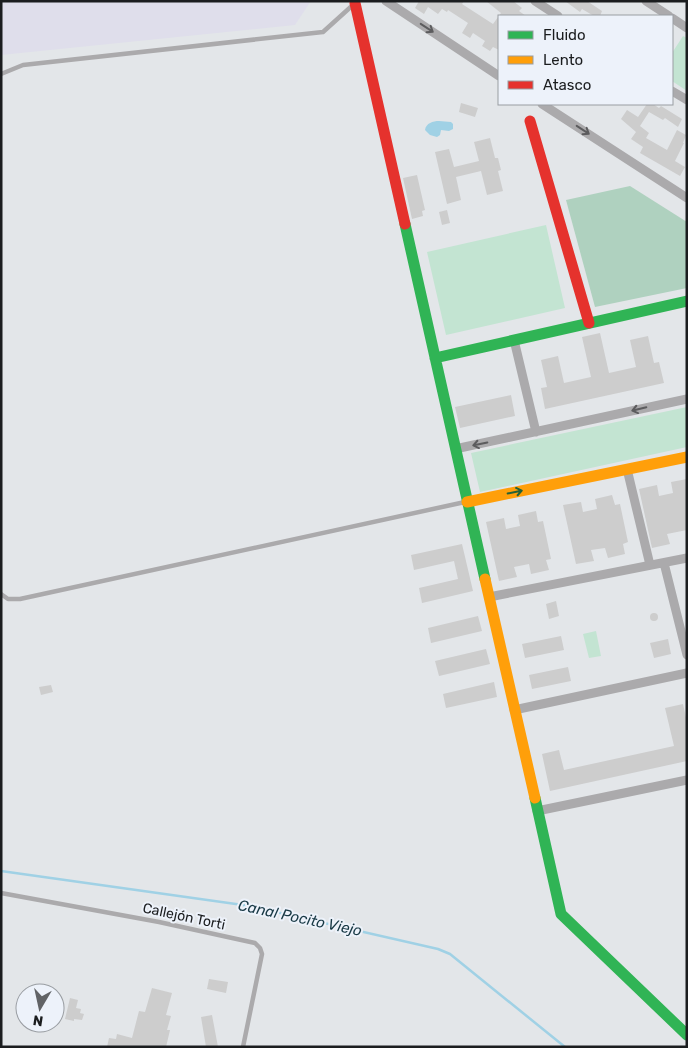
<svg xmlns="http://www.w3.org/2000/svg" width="688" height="1048" font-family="Rubik,sans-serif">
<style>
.industrial{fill:#dfdeeb}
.green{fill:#c3e4d2}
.forest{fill:#afd1bf}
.water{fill:#a0d1e5}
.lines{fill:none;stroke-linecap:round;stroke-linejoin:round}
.stream{stroke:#a0d1e5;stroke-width:2.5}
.building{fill:#cdcdcd}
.lane{stroke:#abaaac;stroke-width:4.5}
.street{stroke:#abaaac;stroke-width:9}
.fast{stroke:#30b455;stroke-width:11}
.slow{stroke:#ff9f0a;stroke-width:11}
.jam{stroke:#e5322d;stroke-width:11}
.oneway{stroke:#5c5c5e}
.oneway2{stroke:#246137}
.labels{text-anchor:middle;stroke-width:4;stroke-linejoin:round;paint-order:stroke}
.street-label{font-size:14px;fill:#1b1d1f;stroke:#edf2fa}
.water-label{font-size:15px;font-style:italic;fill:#173844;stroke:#edf2fa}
</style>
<rect width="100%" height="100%" fill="#e3e6e9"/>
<path class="industrial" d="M1 1H311L295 25 1 55Z"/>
<path class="green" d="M683 36 687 38V91L672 81V53Z
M546 225 565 308 446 335 427 252Z
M687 407V447L480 492 471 453Z
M596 631 601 656 589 658 583 634Z"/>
<path class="forest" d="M630 186 687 222V288L595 307 566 200Z"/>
<path class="water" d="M439 121 451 122 453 124V129L449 131 441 130 440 135 437 137 430 135 425 130C426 123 433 121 439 121Z"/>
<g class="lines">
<path class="stream" d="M1 871 250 906 438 949 450 954 565 1047"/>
</g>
<path class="building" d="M419 1H464L462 4 493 24 501 13 486 1H513L522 8 519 11 526 16H499V50L493 47 490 51 482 46 485 41 473 33 470 38 462 33 468 23 448 10 447 12 442 9 438 14 428 7 424 14 415 8Z
M565 1H587L602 11 600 16H594L582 9 580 12Z
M461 103 478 108 475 117 459 112Z
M647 104H653L659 108 661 106 682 119 678 127 665 118 663 120 649 112 640 126 649 133 646 138 667 150 677 130 686 135 683 143H684L675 161 685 167 680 176 640 153 643 147 631 139 636 132 621 119 627 110 638 117Z
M490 138 495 158H498L501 170 498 171 503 191 487 195 481 171 456 177 461 200 447 204 435 152 449 149 454 167 479 161 474 142Z
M417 175 425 210 422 211 423 216 412 219 403 178Z
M447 210 450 223 442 225 439 212Z
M600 333 609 373 636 367 630 340 648 336 654 363 659 362 664 383 545 409 541 388 547 387 541 360 558 356 564 383 591 377 582 337Z
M511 395 515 416 460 428 455 407Z
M687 479V530L667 534 670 544 652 548 639 489 657 485 659 496 673 493 671 482Z
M612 495 615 505 620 504 628 542 623 544 625 554 608 558 605 548 591 550 594 561 576 564 563 505 581 502 583 512 597 509 595 499Z
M536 511 538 522 543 521 551 559 546 560 549 570 531 574 529 564 514 567 517 577 499 581 486 522 504 518 506 529 520 526 518 515Z
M462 544 473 591 422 603 419 588 458 579 454 561 414 570 411 555Z
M556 601 559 616 549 619 546 604Z
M650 617a4 4 0 1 1 8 0a4 4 0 1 1-8 0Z
M478 616 482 631 431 643 428 628Z
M561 636 564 650 525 658 522 644Z
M668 639 671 654 654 658 650 643Z
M486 649 490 664 439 676 435 661Z
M568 667 571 681 532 689 529 675Z
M494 682 497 697 446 708 443 694Z
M51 685 53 692 41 695 39 687Z
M683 704 687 722V761L550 791 542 754 559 750 564 770 674 746 665 708Z
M209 979 228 982 226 993 207 989Z
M152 988 172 993 166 1015 171 1016 167 1030H170L166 1047H107L109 1038 116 1039 117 1034 132 1038 139 1011 145 1012Z
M70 998 78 1000 76 1008 81 1009 80 1013 84 1014 82 1020 74 1019V1021L65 1019Z
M212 1015 218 1047H206L201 1017Z"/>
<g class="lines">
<path class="lane" d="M1 74 23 65 323 32 354 4
M1 594 8 599H20L465 502
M1 893 159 922 255 943 260 948 262 954 243 1047"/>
<path class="street" d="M386 1 499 76
M535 1 558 16
M646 1 669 16
M672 18 687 28
M672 91 687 100
M542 104 687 198
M514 340 536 432
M455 449 687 399
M627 469 650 565
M664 563 687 655
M489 597 687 558
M514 710 687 673
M537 811 687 780"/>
<path class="fast" d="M405 224 485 579
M435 358 687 301
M535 798 561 914 687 1035"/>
<path class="slow" d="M467 502 687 457
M485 579 535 798"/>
<path class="jam" d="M355 3 405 224
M530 121 589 323"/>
</g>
<defs><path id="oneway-shaft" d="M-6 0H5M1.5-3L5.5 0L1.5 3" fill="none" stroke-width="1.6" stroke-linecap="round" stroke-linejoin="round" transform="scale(1.25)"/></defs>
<g class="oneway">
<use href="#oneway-shaft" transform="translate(427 28) rotate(33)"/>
<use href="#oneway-shaft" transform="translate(583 130) rotate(33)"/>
<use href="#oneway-shaft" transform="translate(639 409) rotate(167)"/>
<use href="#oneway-shaft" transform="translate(480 444) rotate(168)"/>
</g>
<use class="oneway2" href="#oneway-shaft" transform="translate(515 492) rotate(-12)"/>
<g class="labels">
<g class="street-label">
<text transform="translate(184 916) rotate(12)" y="5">Callejón Torti</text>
</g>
<g class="water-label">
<text transform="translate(300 918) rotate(12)" y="5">Canal Pocito Viejo</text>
</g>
</g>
<rect width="688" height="1048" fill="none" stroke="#1b1d1f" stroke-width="5"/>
<rect x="498" y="15" width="175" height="90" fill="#edf2fa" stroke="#999da2"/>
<rect x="508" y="31" width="25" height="8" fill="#30b455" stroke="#999da2"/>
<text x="543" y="40" font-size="15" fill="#1b1d1f">Fluido</text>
<rect x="508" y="56" width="25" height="8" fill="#ff9f0a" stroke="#999da2"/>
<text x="543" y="65" font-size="15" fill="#1b1d1f">Lento</text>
<rect x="508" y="81" width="25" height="8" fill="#e5322d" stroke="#999da2"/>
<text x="543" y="90" font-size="15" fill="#1b1d1f">Atasco</text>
<g transform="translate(40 1008) rotate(189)"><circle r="24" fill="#edf2fa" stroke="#999da2"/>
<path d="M0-4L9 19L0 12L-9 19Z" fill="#616366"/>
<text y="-8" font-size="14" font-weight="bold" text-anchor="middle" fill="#1b1d1f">N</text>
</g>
</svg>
